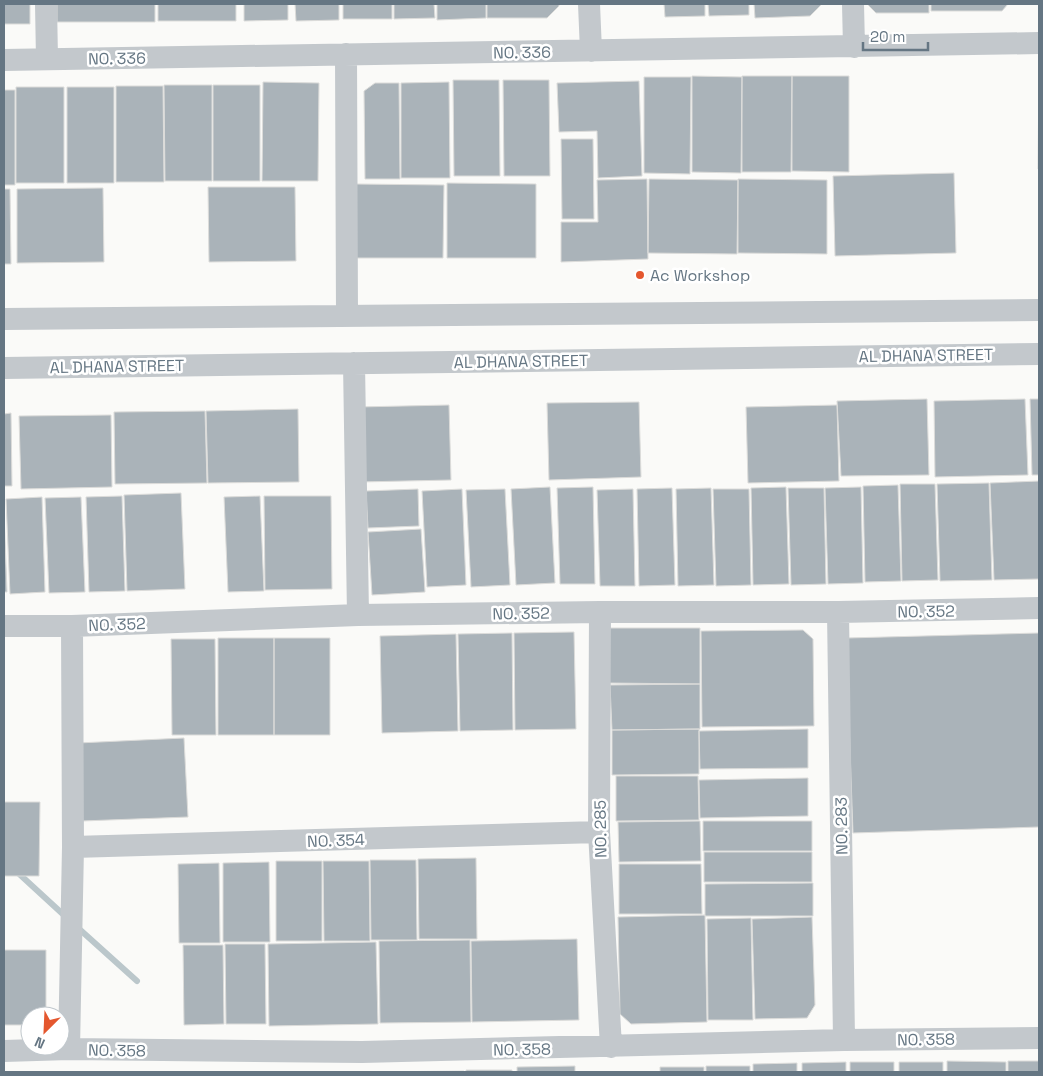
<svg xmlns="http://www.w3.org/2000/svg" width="1043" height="1076" font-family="'Space Grotesk',sans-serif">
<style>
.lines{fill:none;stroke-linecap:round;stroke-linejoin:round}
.stream{stroke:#bbc7cb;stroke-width:6}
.building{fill:#aab3b9;stroke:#dcdcda}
.minor{stroke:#c3c8cc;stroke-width:22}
.poi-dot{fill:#e4572e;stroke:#fff;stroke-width:2}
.labels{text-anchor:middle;stroke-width:5;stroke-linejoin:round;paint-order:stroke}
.street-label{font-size:16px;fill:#657683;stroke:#fff}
.poi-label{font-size:16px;fill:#657683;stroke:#fff;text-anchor:start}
</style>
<rect width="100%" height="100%" fill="#fafaf8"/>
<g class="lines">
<path class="stream" d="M4 860 66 917
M77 927 137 981"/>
</g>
<path class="building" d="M4 4H30V24H4Z
M57 4H155V22H57Z
M158 4H236V21H158Z
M244 4H288V20L244 21Z
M295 4H339V20L296 21Z
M343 4H392V19H343Z
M394 4H434L435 18 394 19Z
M437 4H486V18L437 20Z
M487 4H559V6L547 18H487Z
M664 4H705V16L665 17Z
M708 4H749V15L709 16Z
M754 4H822L810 16 755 18Z
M867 4H929V13H876Z
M931 4H1008L1002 11H931Z
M1039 74V169H1038Z
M692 76 742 77 741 173 692 172Z
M742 76H792L791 172H742Z
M792 76H849V172L792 171Z
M644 77H691L690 174 644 173Z
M453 80H499L500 176H454Z
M503 80H549L550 176H504Z
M639 81 642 176 598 178 597 131 559 132 557 83Z
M263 82 319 83 318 181H262Z
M449 82 450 178H401V83Z
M375 83H399L400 179H365L364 91Z
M164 85H212V181H165Z
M213 85H260V181H213Z
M116 86H163L164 182H116Z
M16 87H64V183H16Z
M67 87H114V183H67Z
M4 90H15V185H4Z
M561 139H593L594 219H562Z
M954 173 956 253 835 256 833 176Z
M647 179 648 259 561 262V222H598L597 180Z
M649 179 738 180 737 254 648 253Z
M738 179 827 180V254L738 253Z
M447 183 536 184V258H447Z
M355 184 444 185 443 258H354Z
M208 187H295L296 261 209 262Z
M103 188 104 262 17 263V189Z
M4 189H10L11 264H4Z
M927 399 929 475 841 476 837 401Z
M1025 399 1028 475 935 477 934 401Z
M1030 399H1039V475H1032Z
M639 402 641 477 549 480 547 403Z
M449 405 451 480 359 482 357 407Z
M837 405 839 481 748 483 746 407Z
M298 409 299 482 208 483 206 411Z
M205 411 207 483 115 484 114 412Z
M11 413 12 486H4V414Z
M111 415 112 487 21 489 19 416Z
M1039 481V579L994 580 990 483Z
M989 483 992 580 940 581 937 484Z
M900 484H935L938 580 902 581Z
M898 485 901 581 865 582 863 486Z
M550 487 555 583 516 585 511 489Z
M593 487 595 584H560L557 488Z
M786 487 789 584 753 585 751 488Z
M861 487 863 583 828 584 825 488Z
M672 488 675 585 639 586 637 489Z
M711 488 714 585 678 586 676 489Z
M788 488H824L826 584 791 585Z
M418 489 419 526 368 528 366 491Z
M462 489 466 585 427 587 422 491Z
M505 489 510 585 471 587 466 490Z
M633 489 635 586H600L597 490Z
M713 489H749L751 585 716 586Z
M181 493 185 589 127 591 124 495Z
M122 496 125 591 89 592 86 497Z
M260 496 264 591 228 592 224 497Z
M264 496H331L332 589 265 590Z
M42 497 45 592 10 594 6 499Z
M81 497 85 592 49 593 45 498Z
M4 513 7 592H4Z
M421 529 425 592 372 595 368 532Z
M609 628H700V684L609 683Z
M803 630 813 639 814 726 702 727 701 631Z
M574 632 576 729 515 730 514 633Z
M512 633 513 730 460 731 458 634Z
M1039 633V827L853 833 846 638Z
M456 634 458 731 382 733 380 636Z
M218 638H274V735H218Z
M274 638H330V735H274Z
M171 639H215L216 735H172Z
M700 684V729L612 730 610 685Z
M699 729V774L612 775V730Z
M808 729V768L700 769 699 731Z
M184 738 188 817 82 821 78 743Z
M616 776H698L699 820 616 821Z
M808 778V816L700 818 699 780Z
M4 802H40L39 876H4Z
M700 821 701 861 619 862 618 822Z
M703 821H812V851H703Z
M704 852H812V882H704Z
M476 858 477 939H419L418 859Z
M370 860H416L417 940H371Z
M276 861H322V941H276Z
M323 861H369L370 941H324Z
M269 862 270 942H223V863Z
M219 863 220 943H179L178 864Z
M619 864H701L702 914H619Z
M813 883V916H705V884Z
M705 915 707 1022 631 1024 620 1014 618 917Z
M812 917 815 1005 807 1018 755 1019 752 919Z
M751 918 753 1020H708L707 919Z
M577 939 579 1020 472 1022 471 941Z
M470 940 471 1022 380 1023 379 941Z
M376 942 378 1024 269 1026 268 944Z
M225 944H265L266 1024H226Z
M183 945H223L224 1024 184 1025Z
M4 950H46V1016H30V1025H4Z
M947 1061 1006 1062V1072H947Z
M1008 1061H1039V1072H1008Z
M846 1062V1072H802V1063Z
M850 1062H894V1072H850Z
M899 1062H943V1072H899Z
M797 1063V1072H753V1064Z
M575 1066V1072H517V1067Z
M706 1066H750V1072H706Z
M660 1067H704V1072H660Z
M466 1070H512V1072H466Z
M464 1071V1072H372Z"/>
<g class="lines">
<path class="minor" d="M46 4 47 59
M589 4 591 51
M853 4 854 47
M346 54 347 316
M4 60 1039 43
M4 319 1039 310
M354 363 358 615
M4 368 1039 354
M600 612 599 832 611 1047
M838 612 844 1040
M4 626H72L358 615 600 612H838L1039 608
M73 847 599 832
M69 1049 73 847 72 626
M4 1051 69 1049 362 1052 844 1040 1039 1038"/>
</g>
<circle class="poi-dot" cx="640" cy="275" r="5"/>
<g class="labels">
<g class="street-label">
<text transform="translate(522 52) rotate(-1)" y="6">NO. 336</text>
<text transform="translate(117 58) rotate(-1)" y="6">NO. 336</text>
<text transform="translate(926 355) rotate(-1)" y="6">AL DHANA STREET</text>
<text transform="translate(521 361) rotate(-1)" y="6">AL DHANA STREET</text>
<text transform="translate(117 366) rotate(-1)" y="6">AL DHANA STREET</text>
<text transform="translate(926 611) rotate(-1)" y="6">NO. 352</text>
<text transform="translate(521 613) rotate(-1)" y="6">NO. 352</text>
<text transform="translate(117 624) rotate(-2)" y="6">NO. 352</text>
<text transform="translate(841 826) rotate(-91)" y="6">NO. 283</text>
<text transform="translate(600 829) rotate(-91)" y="6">NO. 285</text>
<text transform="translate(336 840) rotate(-2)" y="6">NO. 354</text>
<text transform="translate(926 1039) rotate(-1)" y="6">NO. 358</text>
<text transform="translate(522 1049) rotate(-1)" y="6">NO. 358</text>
<text transform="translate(117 1050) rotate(1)" y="6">NO. 358</text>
</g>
<g class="poi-label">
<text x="650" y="281">Ac Workshop</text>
</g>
</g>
<rect width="1043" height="1076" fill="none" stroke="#657683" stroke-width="10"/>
<g transform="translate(45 1031) rotate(204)"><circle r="24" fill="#ffffff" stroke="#c1c8cd"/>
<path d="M0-4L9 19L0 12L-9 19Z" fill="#e4572e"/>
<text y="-8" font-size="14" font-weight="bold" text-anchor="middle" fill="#657683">N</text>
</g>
<path d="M863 42v8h65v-8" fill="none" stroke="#657683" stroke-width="2.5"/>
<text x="870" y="42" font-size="15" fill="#657683" stroke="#ffffff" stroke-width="4" paint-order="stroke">20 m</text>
</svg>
